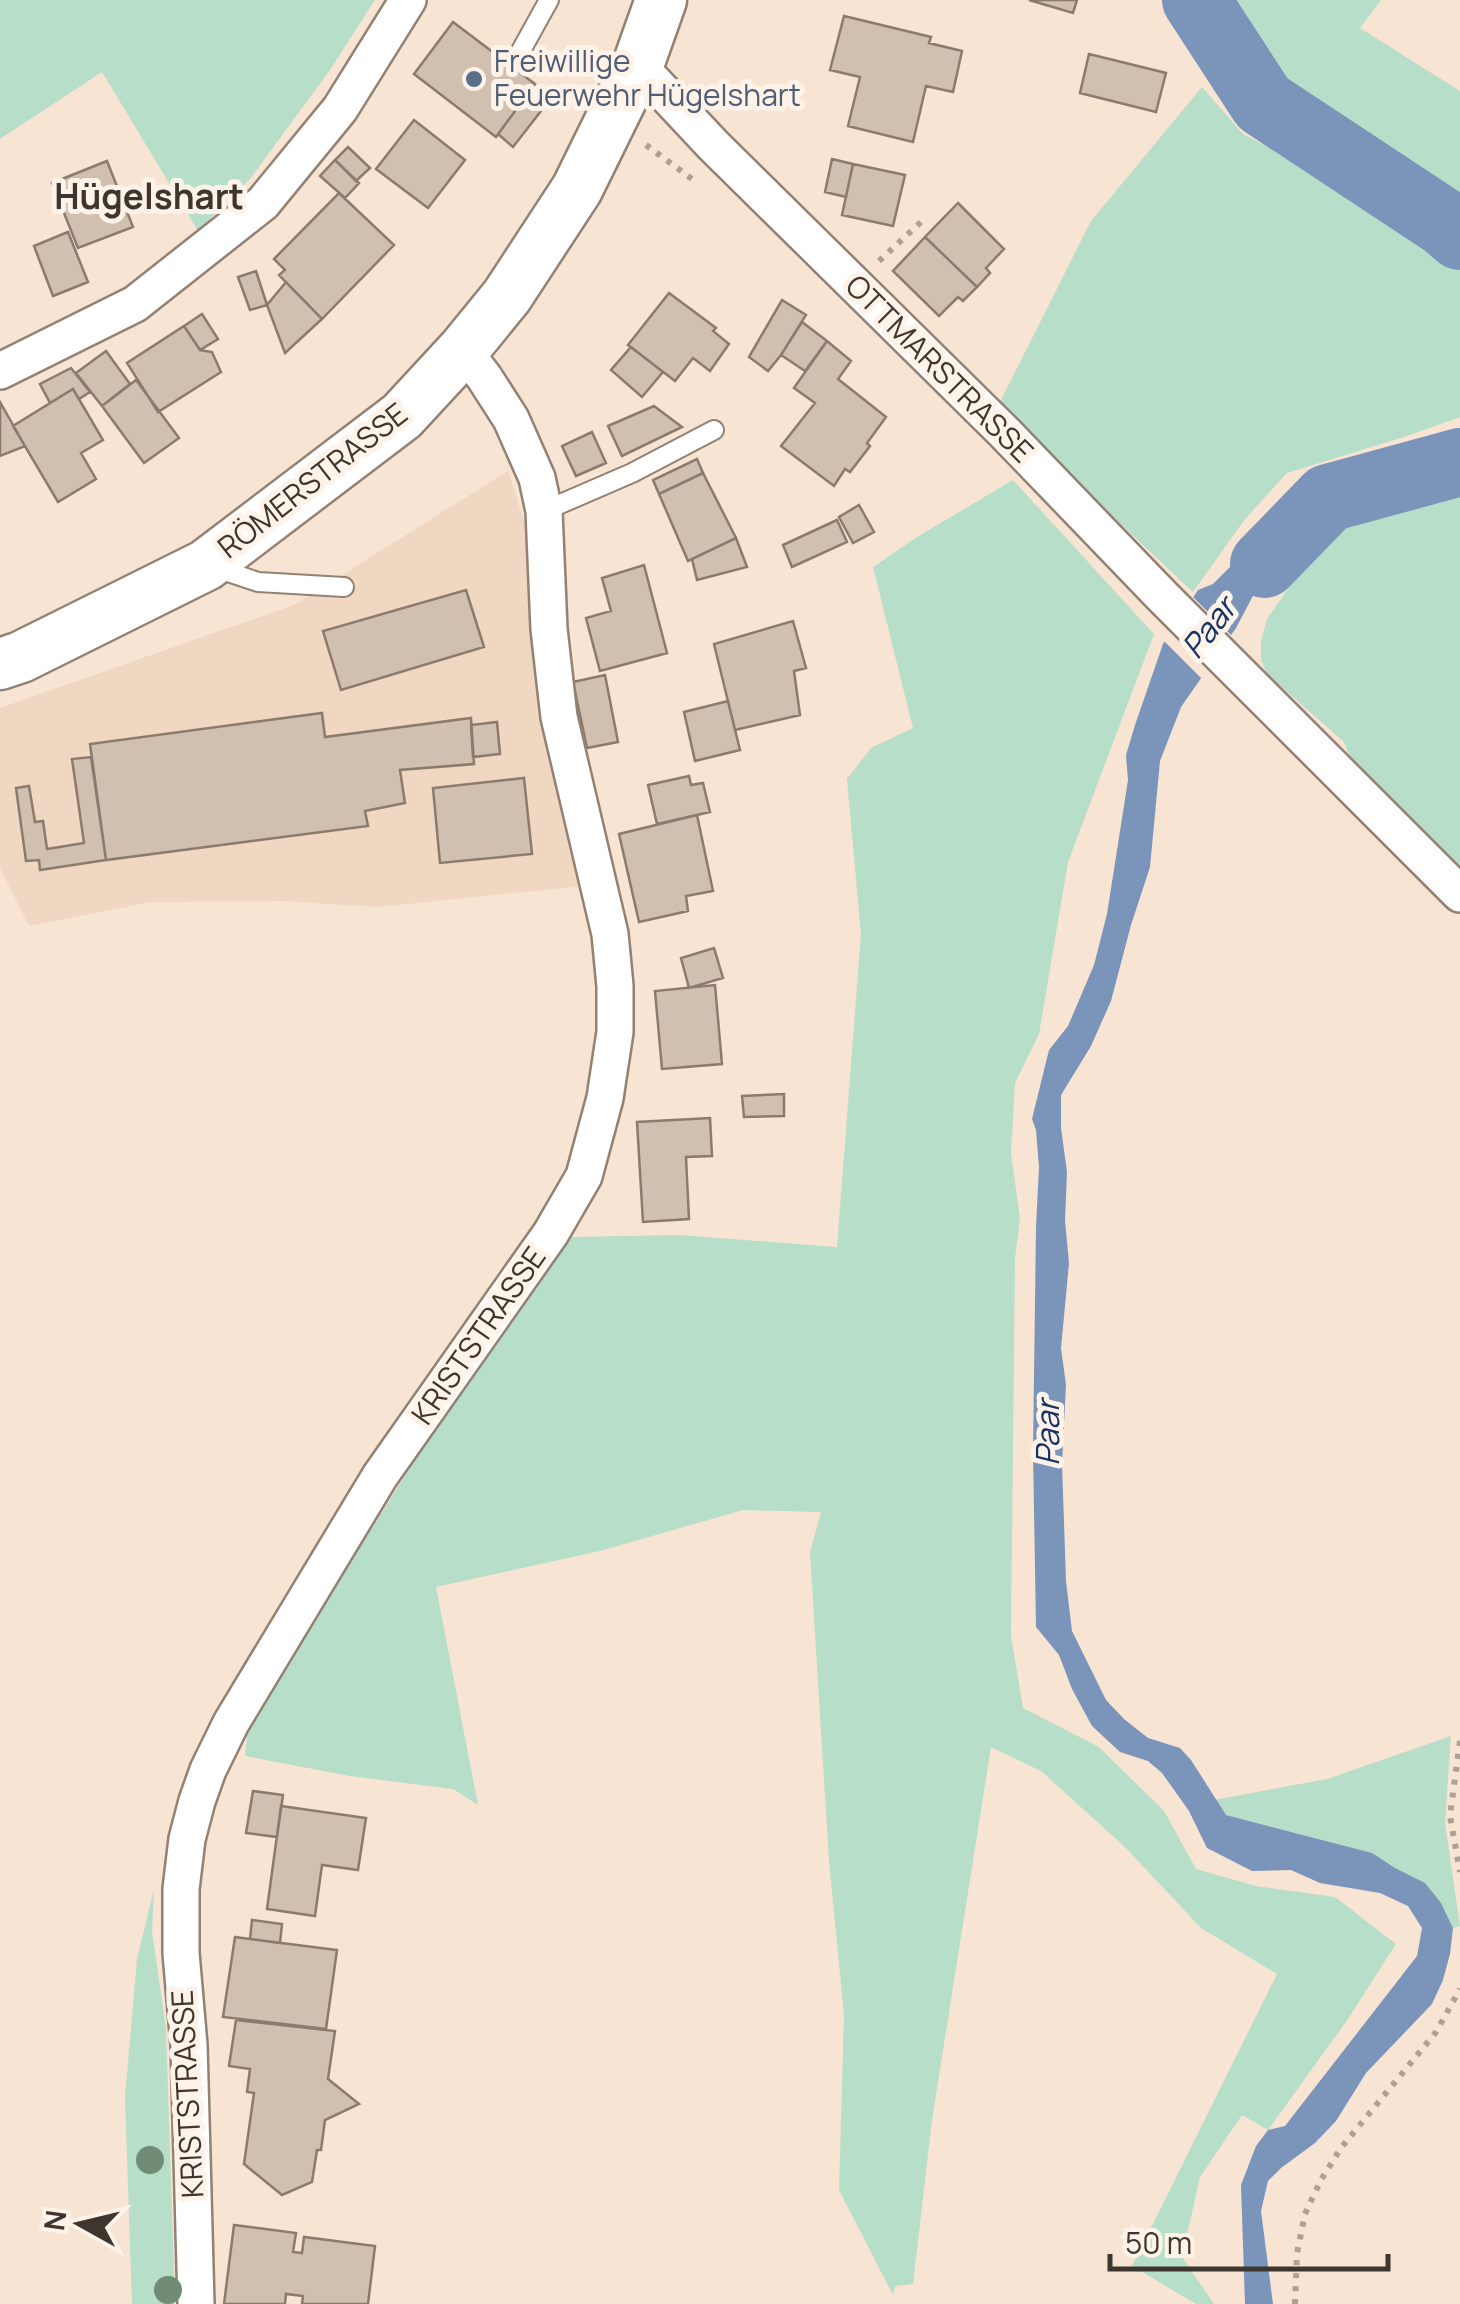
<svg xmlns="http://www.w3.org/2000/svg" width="1460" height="2304" font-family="Manrope,sans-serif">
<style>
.built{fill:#efd7c1}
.green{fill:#b7dec9}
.water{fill:#7b94ba}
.pier{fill:#f7e4d3}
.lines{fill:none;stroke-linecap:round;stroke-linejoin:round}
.river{stroke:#7b94ba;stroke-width:68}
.building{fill:#d1bfaf;stroke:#8c7b6d;stroke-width:2.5}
.lane-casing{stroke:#938173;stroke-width:22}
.street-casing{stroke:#938173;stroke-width:40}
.secondary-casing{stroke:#938173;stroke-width:55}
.path{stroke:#aea093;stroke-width:6;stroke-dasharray:5 8;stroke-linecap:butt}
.lane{stroke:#fff;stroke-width:18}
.street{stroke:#fff;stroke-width:35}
.secondary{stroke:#fff;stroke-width:50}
.tree{fill:#708c77}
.service-dot{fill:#5c6f8a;stroke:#fef2e9;stroke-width:4}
.labels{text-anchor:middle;stroke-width:10;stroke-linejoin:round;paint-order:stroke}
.service-label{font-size:30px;fill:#4e5e75;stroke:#fef2e9;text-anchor:start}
.street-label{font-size:30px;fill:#3d362f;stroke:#fef2e9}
.water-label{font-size:32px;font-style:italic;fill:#153465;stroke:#fef2e9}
.quarter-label{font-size:35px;font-weight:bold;fill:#3d362f;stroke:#fef2e9}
</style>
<rect width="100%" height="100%" fill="#f7e4d3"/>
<path class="built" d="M508 471 528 534 584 886 378 907 283 901 152 902 29 926 0 868V708L294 605Z"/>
<path class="green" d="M0 0H375L330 70 250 179 198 231 102 72 0 139Z
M1231 0H1381L1360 28 1460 91V217L1432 193 1298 102Z
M1202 87 1243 134 1389 209 1460 270V417L1404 437 1287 473 1245 519 1193 592 997 408 1091 221Z
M1460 472V867L1351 760 1344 742 1267 674 1261 660V641L1267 619 1322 539 1394 491Z
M1013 480 1154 634 1068 862 1039 1034 1015 1083 1011 1153 1020 1219 1015 1258 1011 1636 1023 1708 1099 1747 1164 1811 1196 1869 1256 1886 1335 1897 1396 1944 1348 2019 1268 2130 1242 2115 1200 2177 1182 2257 1214 2304H1196L1132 2266 1277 1974 1201 1928 1125 1847 1041 1771 991 1747 932 2120 913 2284 895 2286 893 2295 839 2190 844 2015 829 1861 810 1552 821 1512 743 1510 600 1551 436 1587 478 1805 453 1789 350 1776 245 1756 248 1725 306 1632 453 1400 569 1237 680 1235 837 1247 861 934 847 779 871 748 913 728 873 567 917 537Z
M1451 1736 1445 1823 1460 1926 1453 1928 1441 1903 1372 1853 1226 1815 1214 1800 1327 1779Z
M154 1889 152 1931 166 2029 175 2304H132L125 2097 137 1959Z"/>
<path class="water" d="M1328 498 1324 511 1256 590 1236 628 1181 707 1160 761 1150 867 1131 925 1111 1001 1091 1046 1061 1095V1128L1067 1172 1065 1221 1069 1263 1061 1348 1066 1385 1062 1464 1066 1581 1072 1631 1106 1700 1124 1719 1148 1738 1180 1748 1191 1760 1226 1815 1372 1853 1395 1868 1425 1883 1441 1903 1453 1928 1450 1954 1443 1980 1432 2004 1366 2073 1336 2121 1315 2143 1281 2168 1268 2181 1261 2211 1273 2304H1245L1241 2185 1256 2146 1268 2130 1285 2126 1417 1956 1422 1928 1408 1906 1380 1893 1320 1883 1291 1870 1252 1871 1207 1848 1189 1811 1162 1773 1148 1761 1120 1752 1092 1726 1072 1689 1059 1655 1036 1627 1033 1451 1036 1227 1039 1167 1036 1130 1032 1119 1049 1050 1068 1026 1094 965 1107 914 1118 844 1128 780 1126 755 1135 725 1163 644 1198 590 1213 584 1230 567 1255 550 1288 521Z"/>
<path class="pier" d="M1190 594 1235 639 1205 682 1161 638Z"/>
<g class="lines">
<path class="river" d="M1196 0 1263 103 1445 223 1460 236
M1264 564 1328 498 1460 462"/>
</g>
<path class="building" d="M1029 0H1077L1073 13Z
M844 16 931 37 929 43 962 51 953 92 926 86 913 142 848 126 860 77 830 70Z
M453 22 535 84 496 137 414 74Z
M1089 54 1166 73 1156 112 1080 93Z
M524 99 541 111 513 147 498 134Z
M414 120 465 160 428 208 376 169Z
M348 147 370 168 356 181 335 160Z
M832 159 853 164 846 197 825 192Z
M335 160 359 183 345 198 320 176Z
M107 161 133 227 78 248 52 183Z
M853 164 905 175 893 226 842 215Z
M339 193 394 245 322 319 279 275 285 270 274 259Z
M958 203 1004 249 986 268 990 273 977 287 925 237Z
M68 232 88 282 53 296 34 246Z
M925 237 977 287 963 301 958 297 939 316 893 271Z
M256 271 267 305 250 310 238 277Z
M286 282 322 319 285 353 267 305Z
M669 293 716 328 713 331 729 344 710 371 693 358 675 381 628 345Z
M782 300 806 315 781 355 768 371 749 357Z
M202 314 218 339 200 350 184 326Z
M802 322 827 341 805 371 781 355Z
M184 326 200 350 212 352 221 372 158 412 127 363Z
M827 341 851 361 838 379 886 417 867 443 870 446 850 472 845 469 834 486 781 446 815 403 794 388Z
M631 347 663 372 642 397 611 370Z
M106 351 130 384 102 406 76 373Z
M71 368 90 392 79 399 73 389 50 403 40 384Z
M136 380 179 438 144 463 102 406Z
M73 389 103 440 81 453 96 479 58 502 13 426Z
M0 402 25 446 0 456Z
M654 406 682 427 622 456 608 426Z
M592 432 606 463 576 476 562 446Z
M697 459 703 473 659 494 653 480Z
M703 473 736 538 688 561 659 494Z
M859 505 874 532 853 543 839 517Z
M837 520 847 542 792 567 783 545Z
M736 538 747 567 697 580 692 559Z
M644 565 667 653 600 671 586 618 611 611 602 578Z
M466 590 484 647 341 690 323 631Z
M793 621 806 668 794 671 800 715 735 730 714 644Z
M605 675 618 742 587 748 573 682Z
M728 701 740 750 695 761 684 712Z
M322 713 325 737 471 718 474 764 400 770 405 803 365 811 368 826 106 860 90 744Z
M497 722 500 754 473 757 471 725Z
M91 757 106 860 40 870 39 860 26 861 16 788 29 786 35 822 43 821 47 849 84 843 72 759Z
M689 776 691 785 703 783 710 812 657 824 648 785Z
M524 778 532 854 440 863 433 788Z
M697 815 713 891 686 896 688 911 639 922 619 834Z
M714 948 723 978 689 988 681 958Z
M715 985 722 1064 662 1069 655 991Z
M784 1094V1116L744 1117 742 1096Z
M710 1118 712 1156 686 1157 689 1219 643 1222 637 1122Z
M253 1791 283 1795 277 1837 246 1833Z
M281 1806 366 1818 358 1870 322 1865 315 1916 267 1909Z
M252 1920 282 1924 280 1943 250 1939Z
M235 1937 337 1950 326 2029 223 2017Z
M236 2020 335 2031 328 2079 359 2104 325 2120 321 2150H317L312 2182 282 2195 244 2164 254 2093 247 2092 250 2069 229 2066Z
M234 2225 296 2233 293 2252 302 2253 304 2237 375 2246 368 2304H302L303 2296 286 2294 285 2304H224Z"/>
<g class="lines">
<defs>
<path id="lane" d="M518 56 549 0
M544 511 632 473 714 430
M216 568 258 582 344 587"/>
<path id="street" d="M638 65 713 145 1004 432 1163 597 1460 894
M0 371 135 304 263 203 340 109 408 0
M196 2304 189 2045 181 1953V1889L187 1839 197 1801 208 1770 231 1723 380 1476 551 1233 584 1176 605 1098 615 1032V986L610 934 559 717 549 629 544 511 537 478 511 419 484 377 463 350"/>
<path id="secondary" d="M0 664 21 657 206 565 402 416 463 350 507 296 577 189 638 65 661 0"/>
</defs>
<use href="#lane" class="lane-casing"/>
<use href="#street" class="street-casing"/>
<use href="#secondary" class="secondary-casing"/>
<path class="path" d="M646 145 692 179
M879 261 922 221
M1460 1741 1450 1816 1460 1872
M1295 2304 1297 2253 1305 2214 1321 2180 1341 2148 1436 2032 1460 1989"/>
<use href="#lane" class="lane"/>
<use href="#street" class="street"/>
<use href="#secondary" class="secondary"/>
</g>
<g class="tree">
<circle cx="150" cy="2160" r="14"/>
<circle cx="168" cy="2290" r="14"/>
</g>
<circle class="service-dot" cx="474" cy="79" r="10"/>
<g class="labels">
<g class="service-label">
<text x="494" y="72">Freiwillige<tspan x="494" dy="34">Feuerwehr Hügelshart</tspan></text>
</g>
<g class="street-label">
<text transform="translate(939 369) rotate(45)" y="10">OTTMARSTRASSE</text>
<text transform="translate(313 481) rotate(-38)" y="10">RÖMERSTRASSE</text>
<text transform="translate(479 1336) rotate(-55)" y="10">KRISTSTRASSE</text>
<text transform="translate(188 2094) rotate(-93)" y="10">KRISTSTRASSE</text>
</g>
<g class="water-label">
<text transform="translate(1209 628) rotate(-52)" y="11">Paar</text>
<text transform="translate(1048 1433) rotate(-90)" y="11">Paar</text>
</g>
<g class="quarter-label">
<text x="149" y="209">Hügelshart</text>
</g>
</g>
<g transform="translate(80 2224) rotate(278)" stroke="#fef2e9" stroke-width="8" paint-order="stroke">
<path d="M0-8L18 38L0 25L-18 38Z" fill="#3d362f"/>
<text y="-15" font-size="28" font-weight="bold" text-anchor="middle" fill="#3d362f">N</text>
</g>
<path d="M1110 2254v15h278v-15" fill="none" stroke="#3d362f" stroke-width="5"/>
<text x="1125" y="2254" font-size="30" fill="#3d362f" stroke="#fef2e9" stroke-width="8" paint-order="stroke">50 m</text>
</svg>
